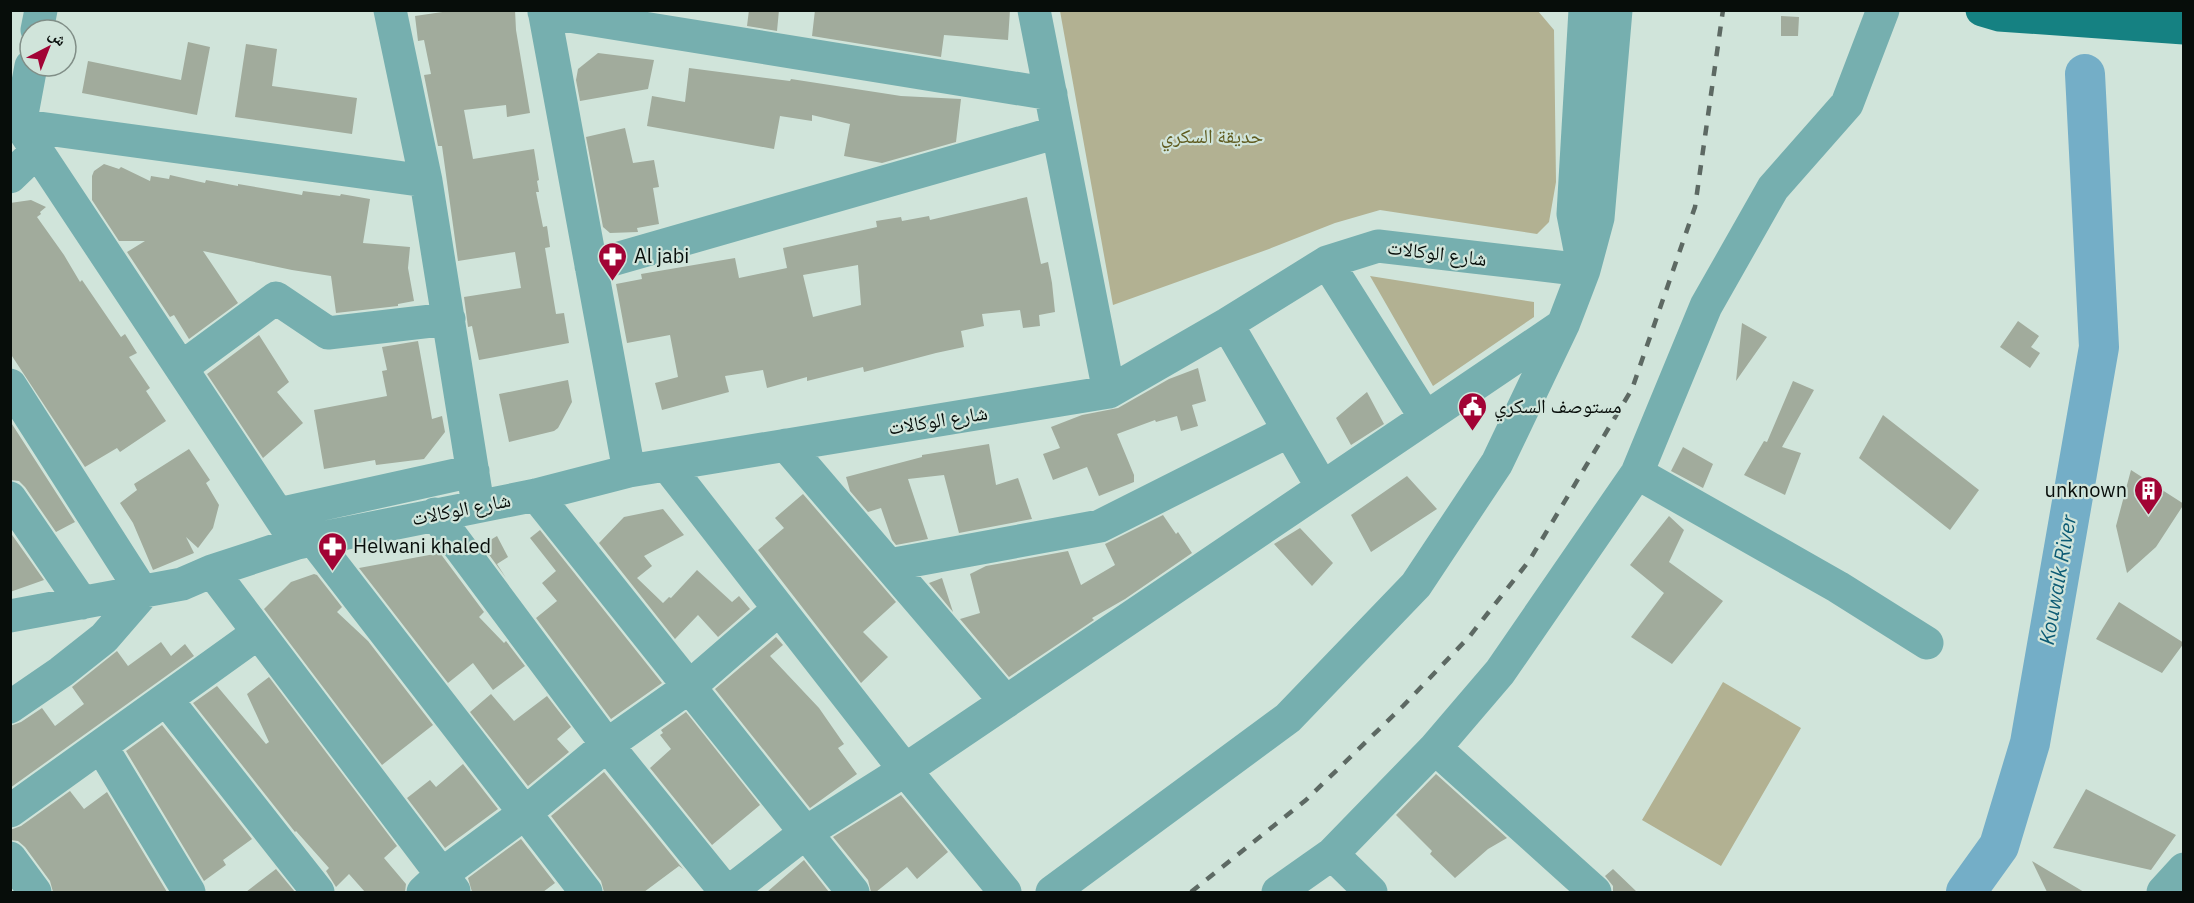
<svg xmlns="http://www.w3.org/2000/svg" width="2194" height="903" font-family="'IBM Plex Sans','Noto Naskh Arabic',sans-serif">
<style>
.green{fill:#b2b192}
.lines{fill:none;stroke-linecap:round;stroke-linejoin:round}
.river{stroke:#74aec7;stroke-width:40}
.building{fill:#a1ab9c;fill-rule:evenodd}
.minor{stroke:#76afaf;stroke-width:33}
.major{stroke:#158182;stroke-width:33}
.rail{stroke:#5d6963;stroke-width:4.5;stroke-dasharray:10 10;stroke-linecap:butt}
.labels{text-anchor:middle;stroke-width:4.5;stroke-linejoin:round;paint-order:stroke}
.park-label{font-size:20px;fill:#5e5a1e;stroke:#d0e4da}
.street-label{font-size:20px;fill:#070d0a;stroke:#d0e4da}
.poi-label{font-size:20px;fill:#070d0a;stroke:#d0e4da;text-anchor:start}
.water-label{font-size:21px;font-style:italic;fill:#0c5b74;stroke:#d0e4da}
</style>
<rect width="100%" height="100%" fill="#d0e4da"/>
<path class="green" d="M1060 11H1538L1554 30 1556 182 1549 222 1537 234 1380 210 1335 223 1269 249 1113 305Z
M1370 276 1534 302V317L1433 386Z
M1723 682 1801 728 1721 866 1642 820Z"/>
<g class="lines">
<path class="river" d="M1966 892 1999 846 2030 743 2099 347 2085 74"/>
</g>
<path class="building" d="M456 10H515L516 30 530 113 507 117 506 105 464 110 473 159 534 149 539 180 537 181 539 192H536L543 227 547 226 550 247 545 248 556 314 564 313 569 343 479 360 472 326 468 327 464 297 521 288 515 252 458 261 442 146H438L424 75 431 74 424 40 418 41 415 16Z
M749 10H779L777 31 747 26Z
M815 10H1010L1008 40 944 35 941 57 812 36Z
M1781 16 1799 17 1798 36H1781Z
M188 42 210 47 197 115 82 93 88 61 181 80Z
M246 44 277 49 272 86 357 98 352 134 235 117Z
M598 53 654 60 648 89 580 101 576 80 578 69Z
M689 68 790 81 791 79 901 96 961 99 956 142 882 163 844 156 850 124 812 115V121L780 116 774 149 647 126 652 96 685 102Z
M625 128 633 163 654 160 659 187 653 188 659 224 637 228 638 232 610 233 603 227 586 137Z
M104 164 119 169 121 167 150 181 151 176 169 179 170 175 205 183 206 180 238 186V184L302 195 303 191 340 196 341 194 370 199 363 243 410 247 408 268 414 301 398 304V306L336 313 331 276 292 270 203 251 238 303 189 339 174 315 170 317 127 252 145 241H119L92 200V176L94 171Z
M1027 197 1041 264 1048 262 1052 283 1055 312 1039 315 1040 326 1023 328 1020 310 982 314 984 326 961 331 964 347 936 353 864 372 863 367 807 381V377L767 388 763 370 725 376 729 392 662 410 655 383 678 377 670 335 627 343 616 284 642 279 641 274 735 258 739 278 787 268 783 248 877 227 876 221 901 217 902 221 929 216 930 220ZM858 265 861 305 813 317 803 275Z
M31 200 46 207 40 212 41 214 37 217 64 255 80 282 82 280 121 337 125 334 137 353 129 357 150 388 146 391 166 421 120 452 117 448 85 467 10 353V203Z
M2018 321 2039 336 2031 347 2040 353 2030 368 2000 347Z
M1742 323 1767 337 1736 381Z
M259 335 289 382 277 392 303 423 263 458 207 374Z
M418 341 432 419 442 416 445 432 424 459 376 465 375 460 324 469 314 410 387 396 382 371 387 370 382 347Z
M1198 368 1206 401 1192 405 1198 426 1181 431 1177 416 1156 422 1155 420 1117 434 1134 475V482L1099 496 1087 467 1053 480 1043 454 1060 448 1051 427 1082 415 1118 408 1169 379Z
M568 380 572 402 558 428 554 431 509 442 499 394Z
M1793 381 1814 390 1782 447 1801 453 1785 495 1744 475 1764 441 1767 442Z
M1367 392 1384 424 1351 445 1336 418Z
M1883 415 1979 490 1950 530 1859 458Z
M10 421 75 522 56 532 25 487 19 481 10 480Z
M989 444 996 485 1018 478 1032 519 959 533 944 475 908 479 928 539 896 545 892 540 881 508 868 512 850 491 846 477 922 457V455Z
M1683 447 1713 464 1703 488 1671 471Z
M189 449 210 480 206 483 219 505 213 528 198 548 186 537 194 553 153 570 133 523 120 503 137 490 134 484Z
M2131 470 2184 504 2156 547 2127 573 2116 526Z
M1407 476 1437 509 1371 552 1351 515Z
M803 494 896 602 863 632 888 657 861 683 758 550 784 528 775 518Z
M663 509 684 535 644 556 652 566 637 578 663 603 669 597 671 598 697 570 732 602 739 596 750 609 718 637 698 615 675 639 599 543 624 517Z
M1163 515 1176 534 1178 532 1192 553 1125 599 1092 618 1094 620 1009 677 960 619 980 613 970 574 986 566 1068 551 1081 585 1115 565 1105 544Z
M1669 516 1684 530 1669 562 1723 601 1672 664 1631 637 1664 593 1630 565Z
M1300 528 1333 563 1312 586 1274 544Z
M540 530 662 683 611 719 536 618 557 601 542 583 556 571 530 538Z
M10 532 44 580 10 592Z
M497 536 508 557 497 564 506 578 482 545Z
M440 553 484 612 479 617 504 643 506 641 525 666 493 690 473 663 448 683 359 568Z
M314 574 317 575 342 607 337 612 368 641 433 725 382 765 264 609 291 582Z
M942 578 953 612 929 583Z
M2119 602 2184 643 2162 673 2096 639Z
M776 637 783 645 770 656 819 708 844 744 838 748 857 774 810 808 715 689Z
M161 642 171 656 185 644 194 656 10 788V726L21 722 42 708 55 726 84 704 72 687 117 651 128 666Z
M269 677 397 846 384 858 406 884 405 892H365L349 874 336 887 326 871 329 868 296 831 295 832 193 703 217 686 266 744 269 742 247 694Z
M491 694 514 721 547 696 571 727 557 739 569 752 528 786 470 712Z
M686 712 760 805 712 845 650 768 671 749 660 735 663 733 661 730Z
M162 725 252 839 223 860 226 865 204 881 126 751Z
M463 764 498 809 445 848 407 798 430 780 436 787Z
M604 772 683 869 679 866 644 892H604L601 881 551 816Z
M1436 774 1507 838 1488 849 1455 878 1430 854 1432 851 1396 815Z
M2086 789 2176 835 2151 870 2053 848Z
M70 791 84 809 107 792 167 892H53L50 881 25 847 18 841 10 840V830L21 826Z
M901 795 948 852 917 879 907 867 876 892H871L868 880 833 837Z
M521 839 555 883 543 892H472L468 878Z
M804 860 829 892H767Z
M2032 861 2084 892H2047Z
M276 869 295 892H246Z
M1613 869 1637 892H1613V886L1605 876Z"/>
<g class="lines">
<path class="minor" d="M390 10 426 181 478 505
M544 10 629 471
M1034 10 1109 392
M544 12 1051 94
M37 30 41 10
M31 66 20 125 297 543
M10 124 426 181
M10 177 37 151
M1582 260 1573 214 1585 10
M1327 262 1425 417
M591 266 1058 132
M1227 324 1322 487
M181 368 276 298 328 333 449 319
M10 385 143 593 104 638 61 672 10 707
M786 445 1006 702
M667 465 905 770 1005 892
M1637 473 1838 587 1927 643
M536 495 853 892
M10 498 82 603
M278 514 473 471
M435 514 607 745 726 892
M313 539 586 892
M889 565 1100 526 1289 431
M212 571 454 891
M10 616 182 584 212 571 297 543 536 495 629 471 1109 392 1227 324 1327 262 1378 246 1584 270
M166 699 318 892
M101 746 189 892
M1435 748 1595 892
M10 811 258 633
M1332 854 1371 892
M10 858 35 892
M423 892 441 875 525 813 607 745 689 687 779 609
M729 892 805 833 905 770 1563 325 1584 270 1598 218 1616 10
M1052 892 1288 718 1416 585 1497 463 1563 325
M1278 892 1332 854 1435 748 1500 672 1637 473 1706 306 1773 188 1847 104 1883 10
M2163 892 2184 869"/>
<path class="major" d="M1982 10 1999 15 2184 28"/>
<path class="rail" d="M1191 892 1306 800 1403 706 1469 637 1529 561 1632 389 1695 207 1723 10"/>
</g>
<defs>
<symbol id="pharmacy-pin" viewBox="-11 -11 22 30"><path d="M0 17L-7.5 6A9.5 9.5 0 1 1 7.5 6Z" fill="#a20335" stroke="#d0e4da"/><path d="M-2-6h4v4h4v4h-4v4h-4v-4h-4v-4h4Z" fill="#fff"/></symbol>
<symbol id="civic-pin" viewBox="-11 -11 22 30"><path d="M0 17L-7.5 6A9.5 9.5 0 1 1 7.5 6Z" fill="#a20335" stroke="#d0e4da"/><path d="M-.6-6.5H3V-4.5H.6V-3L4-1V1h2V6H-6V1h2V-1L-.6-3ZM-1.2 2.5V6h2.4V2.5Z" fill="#fff"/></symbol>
<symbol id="building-pin" viewBox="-11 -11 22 30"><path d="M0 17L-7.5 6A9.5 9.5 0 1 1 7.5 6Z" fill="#a20335" stroke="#d0e4da"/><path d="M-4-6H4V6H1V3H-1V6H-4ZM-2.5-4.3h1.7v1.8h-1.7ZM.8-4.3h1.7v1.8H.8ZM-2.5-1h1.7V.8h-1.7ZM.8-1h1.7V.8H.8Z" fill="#fff"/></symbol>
</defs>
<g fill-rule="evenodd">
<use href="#pharmacy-pin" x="596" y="240" width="33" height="45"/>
<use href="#civic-pin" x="1456" y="390" width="33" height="45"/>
<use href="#building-pin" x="2132" y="474" width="33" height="45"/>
<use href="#pharmacy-pin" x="316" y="530" width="33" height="45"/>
</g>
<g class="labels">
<g class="park-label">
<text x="1212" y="143">حديقة السكري</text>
</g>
<g class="street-label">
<text transform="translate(1437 253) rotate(7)" y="7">شارع الوكالات</text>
<text transform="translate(938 420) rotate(-9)" y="7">شارع الوكالات</text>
<text transform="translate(461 509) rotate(-11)" y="7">شارع الوكالات</text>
</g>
<g class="poi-label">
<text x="634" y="263">Al jabi</text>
<text x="1494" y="413">مستوصف السكري</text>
<text x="2127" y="497" text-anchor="end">unknown</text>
<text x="353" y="553">Helwani khaled</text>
</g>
<g class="water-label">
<text transform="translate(2058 580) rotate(-80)" y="7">Kouwaik River</text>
</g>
</g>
<rect width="2194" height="903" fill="none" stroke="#070d0a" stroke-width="24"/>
<g transform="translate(48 48) rotate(42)"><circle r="28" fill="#d0e4da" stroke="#808e87" stroke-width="1.5"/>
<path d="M0-4.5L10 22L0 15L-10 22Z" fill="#a20335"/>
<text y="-9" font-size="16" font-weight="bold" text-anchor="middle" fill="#070d0a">ش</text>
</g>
</svg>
